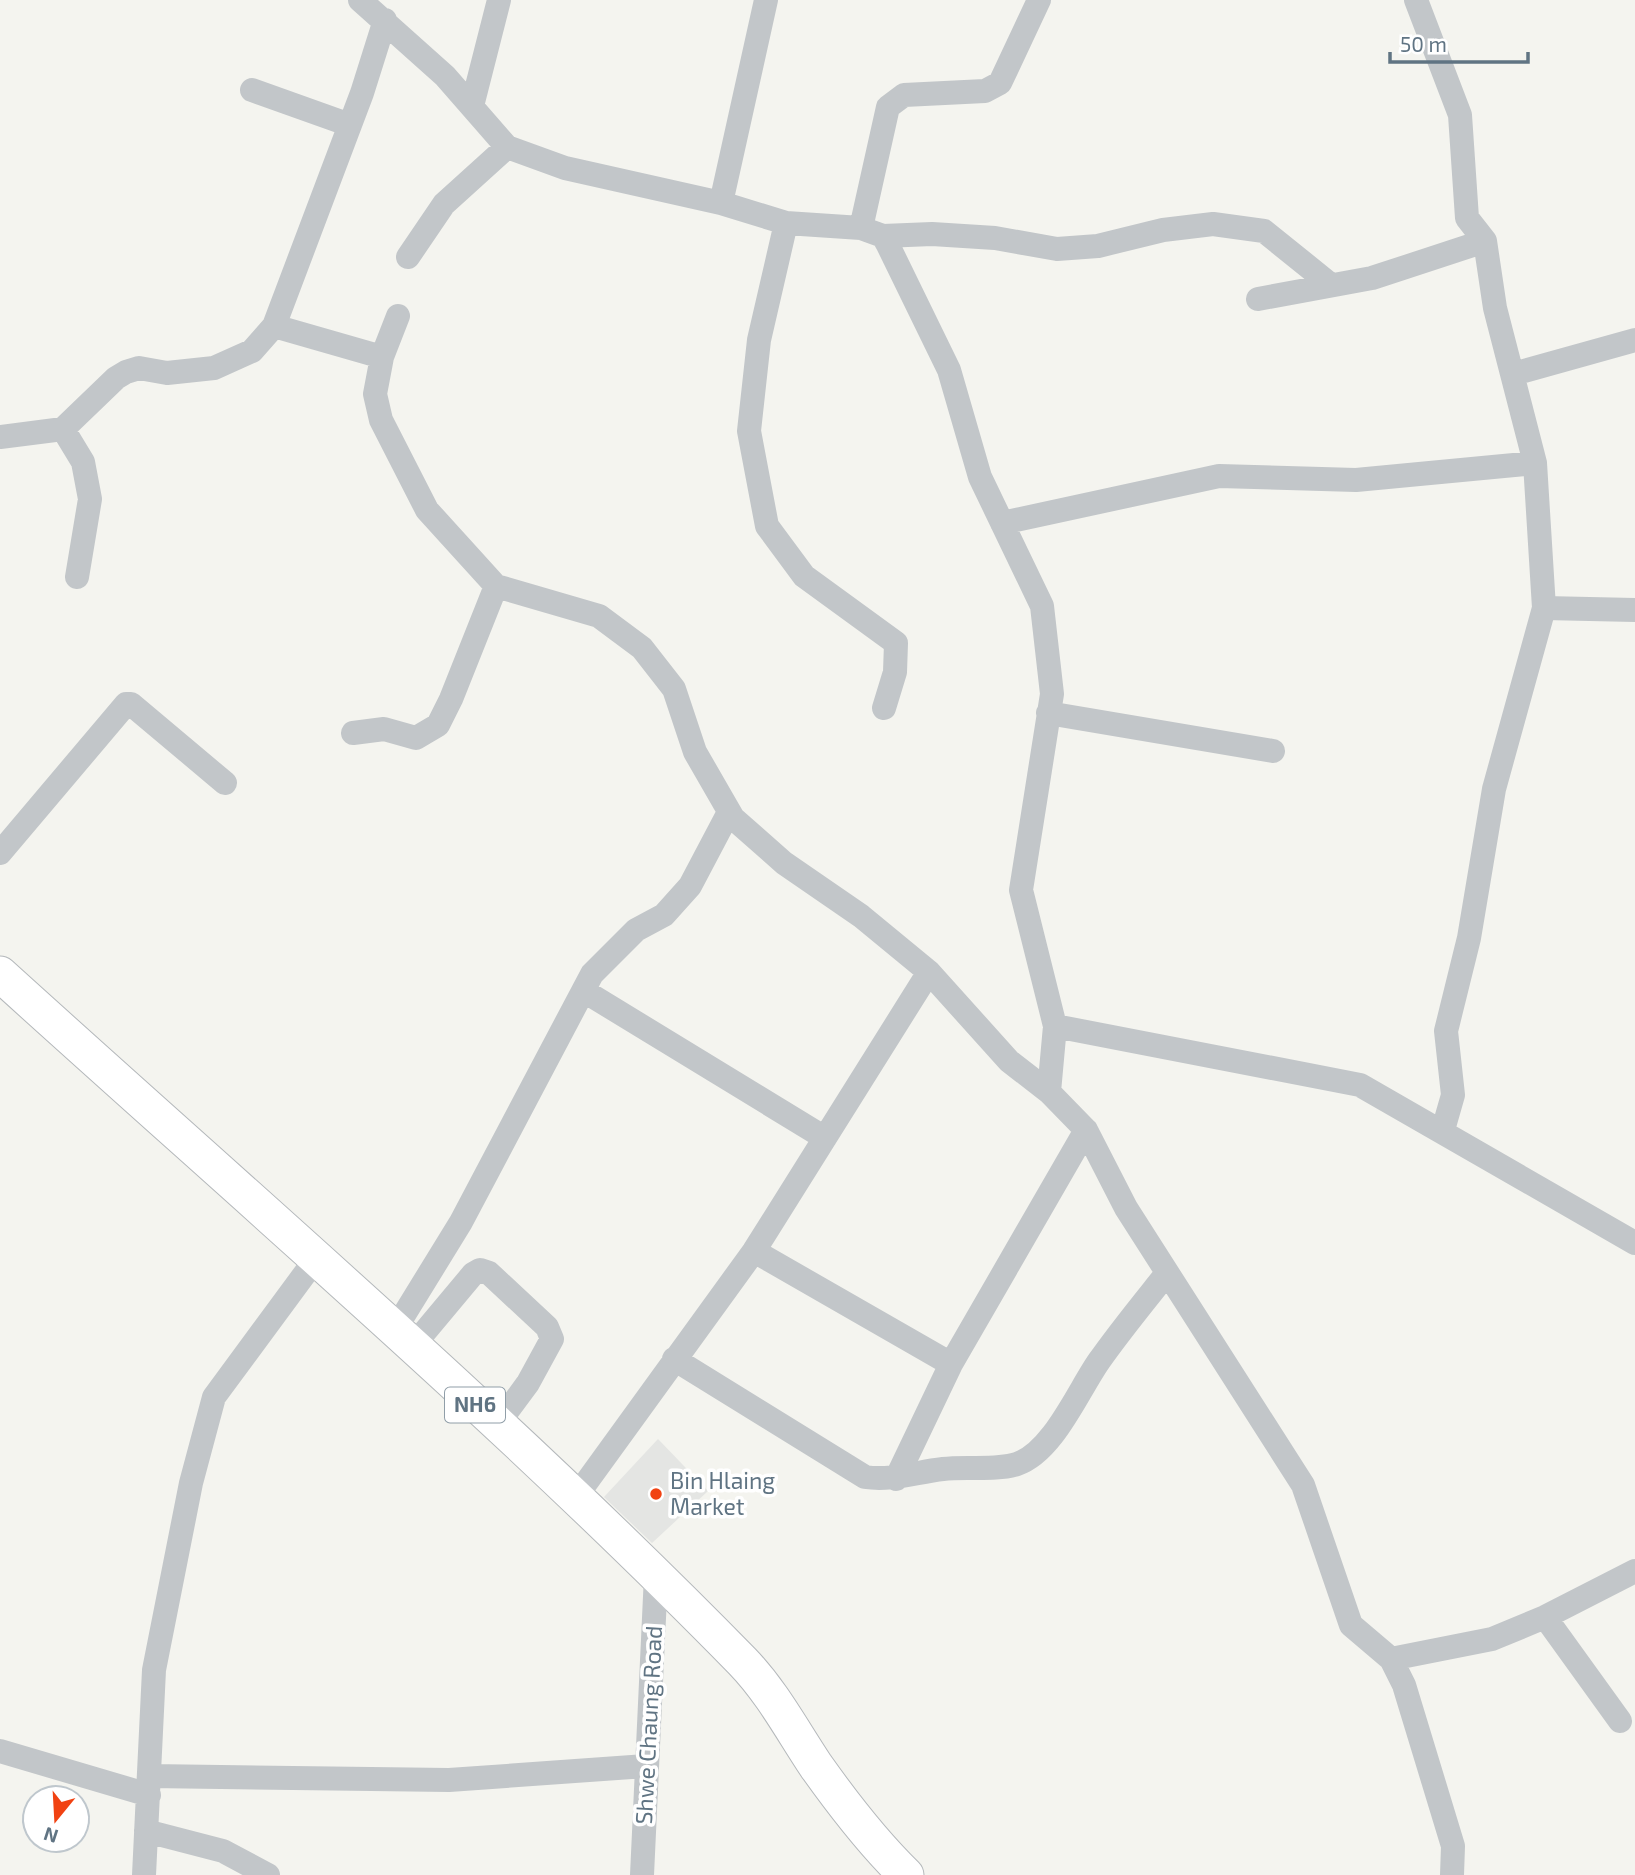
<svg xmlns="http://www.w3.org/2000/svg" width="1635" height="1875" font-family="'Exo 2',sans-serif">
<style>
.built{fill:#e4e5e3}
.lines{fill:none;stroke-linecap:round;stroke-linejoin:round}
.highway-casing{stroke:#b4b8bb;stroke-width:37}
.minor{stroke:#c2c6c9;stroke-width:24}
.highway{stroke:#fff;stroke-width:35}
.poi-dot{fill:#f14212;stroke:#fff;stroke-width:2.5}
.labels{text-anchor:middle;stroke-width:7;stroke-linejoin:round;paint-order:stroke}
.shield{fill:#fff;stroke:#909ea8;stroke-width:2}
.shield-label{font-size:21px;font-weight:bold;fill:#607483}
.poi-label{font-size:23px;fill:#607483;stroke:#fff;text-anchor:start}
.street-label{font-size:23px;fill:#607483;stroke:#fff}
</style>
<rect width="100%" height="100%" fill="#f4f4ef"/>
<path class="built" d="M658 1439 708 1491 652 1543 604 1497Z"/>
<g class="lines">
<defs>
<path id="highway" d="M0 974C249 1200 506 1420 742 1661 772 1692 792 1730 816 1766 843 1804 873 1843 906 1875"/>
</defs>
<use href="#highway" class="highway-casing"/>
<path class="minor" d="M360 0 445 76 507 147 565 168 721 203 786 223 861 228 883 236 888 245 949 370 980 477 1042 606 1052 694 1021 890 1055 1026 1049 1092 1086 1130 1126 1208 1303 1485 1351 1625 1391 1659 1404 1685 1453 1846 1452 1875
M1416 0 1460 115 1467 218 1485 241 1495 308 1535 463 1544 608 1494 789 1469 938 1446 1031 1453 1095 1443 1130
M252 90 350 125
M472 106 499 0
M721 203 766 0
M786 223 759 340 749 431 767 526 804 576 896 643 895 672 884 708
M861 228 888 107 904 95 985 91 1000 83 1039 0
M883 236 932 234 995 238 1057 249 1098 246 1163 230 1213 224 1264 231 1331 285
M408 257 444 204 507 147
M1258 299 1372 278 1485 241
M398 316 382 357 375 394 381 420 427 510 496 586 599 616 642 648 674 689 695 752 733 818 784 863 861 916 929 972 1009 1061 1049 1092
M274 326 382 357
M1513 374 1635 340
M63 429 83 462 90 499 77 577
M0 437 63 429 116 378 126 372 139 368 167 373 214 368 252 351 274 326 362 93 385 20
M1002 523 1219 476 1356 480 1535 463
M1544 608 1635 610
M1048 713 1273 751
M353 733 384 729 416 738 438 725 451 699 496 586
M0 853 126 704H131L225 783
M584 991 825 1138
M1055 1026 1360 1085 1635 1243
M754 1251 951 1364
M394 1331 461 1222 592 974 636 930 664 915 690 886 729 812
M412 1347 473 1274 480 1270 489 1273 547 1327 552 1339 528 1383 497 1425
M674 1359 865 1477C892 1481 916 1472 943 1469 966 1466 995 1471 1017 1464 1053 1452 1078 1391 1099 1361 1120 1331 1144 1302 1167 1273
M896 1479 951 1364 1086 1130
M575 1498 754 1251 929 972
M1545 1617 1620 1721
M1391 1659 1492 1639 1545 1617 1635 1571
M0 1751 149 1795
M150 1776 449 1780 646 1766
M146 1831 223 1851 268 1875
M144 1875 154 1670 191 1483 214 1397 315 1260
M642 1875 656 1575"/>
<use href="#highway" class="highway"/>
</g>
<circle class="poi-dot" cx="656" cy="1494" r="7"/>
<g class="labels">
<rect class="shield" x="445" y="1387.5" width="60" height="35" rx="5"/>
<g class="shield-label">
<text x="475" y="1412">NH6</text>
</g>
<g class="poi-label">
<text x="670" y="1489">Bin Hlaing<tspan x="670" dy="26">Market</tspan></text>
</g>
<g class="street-label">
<text transform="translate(649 1725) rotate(-87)" y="8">Shwe Chaung Road</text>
</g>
</g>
<g transform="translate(56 1819) rotate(198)"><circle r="33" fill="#ffffff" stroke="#bfc7cd" stroke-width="2"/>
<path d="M0-5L12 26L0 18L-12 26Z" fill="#f14212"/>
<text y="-10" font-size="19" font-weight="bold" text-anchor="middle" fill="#607483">N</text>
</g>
<path d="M1390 52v10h138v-10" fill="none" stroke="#607483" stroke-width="3.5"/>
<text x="1400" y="52" font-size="21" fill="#607483" stroke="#ffffff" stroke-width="5" paint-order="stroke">50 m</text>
</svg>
